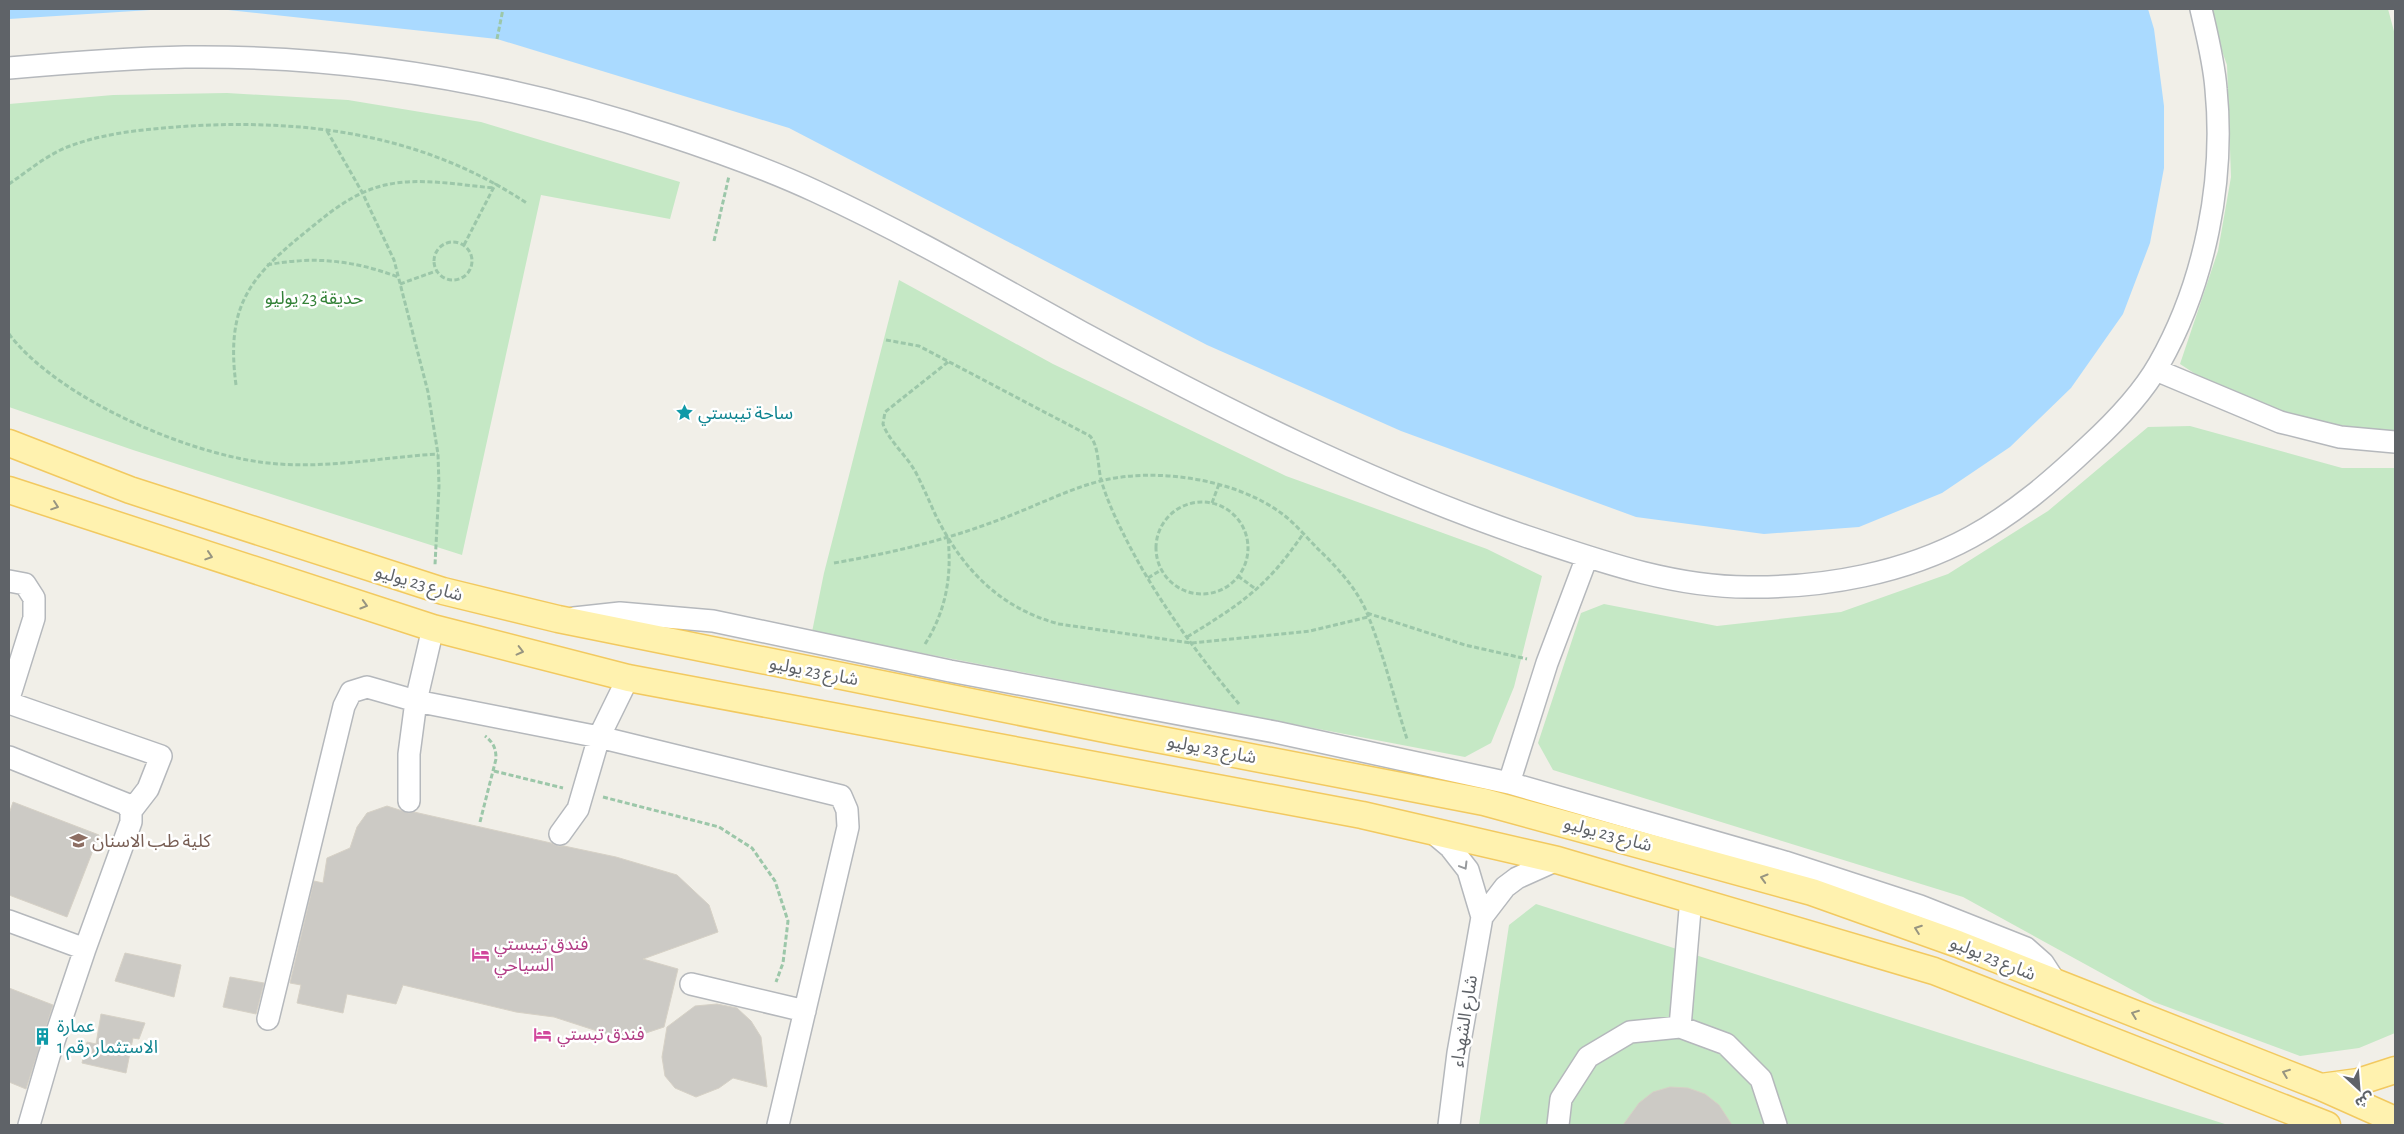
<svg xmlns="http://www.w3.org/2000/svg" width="2404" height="1134" font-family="'Alegreya Sans','Noto Sans Arabic',sans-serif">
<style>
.green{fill:#c5e8c5}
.water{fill:#aadaff}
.building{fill:#cccac5;stroke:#d6d1c6}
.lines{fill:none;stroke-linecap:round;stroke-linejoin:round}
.minor-casing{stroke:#b5b8bc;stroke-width:24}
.major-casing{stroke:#f2c960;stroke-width:29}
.path{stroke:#9cc7a9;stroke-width:3;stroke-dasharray:5 2.5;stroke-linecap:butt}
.minor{stroke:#fff;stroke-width:21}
.major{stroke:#fff2af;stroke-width:26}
.oneway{stroke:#979581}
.oneway2{stroke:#979a9d}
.labels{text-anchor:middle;stroke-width:5;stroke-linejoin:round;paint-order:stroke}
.park-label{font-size:18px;fill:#348238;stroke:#fff}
.culture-label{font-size:18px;fill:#0d838f;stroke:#fff;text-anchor:start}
.street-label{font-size:18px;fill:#5f6368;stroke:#fff}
.education-label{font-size:18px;fill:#785e54;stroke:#fff;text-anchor:start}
.hotel-label{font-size:18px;fill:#b23c85;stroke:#fff;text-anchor:start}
</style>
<rect width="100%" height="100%" fill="#f1efe8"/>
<path class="green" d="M2207 9H2388L2395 35V432L2285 418 2203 379 2180 364 2218 251 2231 177 2227 65Z
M227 93 348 100 481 122 680 182 670 219 541 195 462 555 133 450 9 407V104L113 95Z
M899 280 1053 364 1286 476 1487 549 1542 576 1514 687 1491 743 1465 757 812 632 824 573Z
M2190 426 2342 468H2395V1033L2359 1048 2300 1056 2154 1002 1963 897 1553 770 1538 743 1581 613 1604 604 1717 626 1841 612 1948 574 2048 511 2148 427Z
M1536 904 2228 1125H1479L1509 925Z"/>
<path class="water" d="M9 9H166L9 19Z
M219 9H2148L2154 29 2164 106V168L2150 243 2123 314 2071 388 2010 447 1942 493 1859 527 1764 534 1636 517 1401 431 1207 345 789 128 497 39Z"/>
<path class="building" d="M13 802 99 835 67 917 9 895V814Z
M387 806 409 813 414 812 551 843 558 846H564L616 857 677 875 709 905 718 932 643 959 678 969 664 1027 625 1040 554 1017 516 1012 403 985 396 1004 347 994 343 1013 297 1003 301 985 290 983 314 881 323 883 327 858 350 848 357 827 367 813Z
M125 953 181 965 174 997 115 981Z
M230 977 264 983 256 1014 223 1007Z
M9 988 53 1005 26 1089 9 1082Z
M717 1004 737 1008 751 1021 761 1037 767 1087 733 1078 719 1088 696 1097 675 1088 665 1076 662 1057 667 1027 695 1006Z
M101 1014 145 1023 139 1039 133 1038 126 1073 82 1063 87 1042 96 1044Z
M1670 1087 1688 1088 1705 1094 1719 1105 1732 1125H1623L1639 1103 1653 1092Z"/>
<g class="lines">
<defs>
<path id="minor" d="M9 68C67 63 126 58 185 57 348 55 511 83 665 134 717 151 768 169 817 192 908 234 994 284 1081 332 1224 409 1370 483 1525 536 1597 560 1671 587 1748 587 1824 588 1905 573 1971 537 2015 513 2053 480 2089 446 2114 423 2142 394 2159 364 2205 283 2225 181 2216 89 2214 62 2207 35 2201 9
M2156 370 2280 422 2340 437 2395 442
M1587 557 1547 663 1509 783 1785 862 1920 906 2026 948 2043 963 2056 983
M9 581 25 584 34 598V618L9 698
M574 618 620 613 713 621 950 671 1275 732 1509 783
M9 703 161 756 148 789 131 811
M9 757 126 804 131 811V822L85 949
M409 801V754L416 701 433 628
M1431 831 1450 847 1468 870 1482 917 1458 1053 1449 1125
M560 834 578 809 599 737 628 678
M1482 917 1505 887 1517 878 1557 860
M9 921 85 949 49 1056 29 1125
M691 984 805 1011
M268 1019 344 706 351 692 367 687 416 701 599 737 841 796 847 810 848 827 778 1125
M1680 1027 1691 898
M1558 1125 1561 1099 1588 1057 1630 1032 1680 1027 1726 1044 1761 1079 1776 1125"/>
<path id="major" d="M9 443 130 490 443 591 558 619 1115 731 1484 802 1812 892 1958 944 2321 1087 2395 1120
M9 490 433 628 628 678 1362 815 1557 860 1934 971 2327 1125
M2321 1087 2358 1082 2395 1070"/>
</defs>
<use href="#minor" class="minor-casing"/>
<use href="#major" class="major-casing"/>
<path class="path" d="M497 39 503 9
M327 131 362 192 394 260 428 392 438 454 439 486 435 565
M9 184C28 171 48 154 70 146 107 132 149 129 189 126 310 119 425 135 528 204
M714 241 729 176
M434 261a19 19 0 1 1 38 0a19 19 0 1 1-38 0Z
M464 245 496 183
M267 265C313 256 353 260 398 277
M400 284 436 271
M9 334C59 400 197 459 279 464 332 468 385 457 438 454
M886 340 919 346 1090 436C1100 448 1097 468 1102 483 1107 499 1114 515 1121 529 1152 593 1194 650 1239 704
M948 362 885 412 883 424C889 441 906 455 915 471 923 486 929 501 936 516 963 570 1000 608 1059 624L1191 643 1310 631 1368 617
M236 385C225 302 252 275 313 226 335 208 356 192 385 185 419 177 459 185 494 188
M1156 548a46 46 0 1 1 92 0a46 46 0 1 1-92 0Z
M1212 503 1219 484
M834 563C891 553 947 540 1001 519 1034 507 1066 490 1100 481 1156 467 1235 479 1281 513 1295 523 1307 538 1319 550 1337 567 1357 589 1367 613 1383 652 1394 698 1407 739
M1238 576 1257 590
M1148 578 1161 570
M1367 613 1465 645 1527 659
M1187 637C1241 604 1267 587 1303 534
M925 644C946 611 952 576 948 538
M494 771 563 788
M603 797 719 827 752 848 775 881 788 921 783 963 776 982
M480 822 496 759C496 749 494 743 485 736"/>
<use href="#minor" class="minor"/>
<use href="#major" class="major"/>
</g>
<defs><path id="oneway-chevron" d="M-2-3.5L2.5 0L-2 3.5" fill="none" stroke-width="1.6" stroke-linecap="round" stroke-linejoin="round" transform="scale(1.25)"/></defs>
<g class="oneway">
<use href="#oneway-chevron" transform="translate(55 506) rotate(19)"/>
<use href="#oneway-chevron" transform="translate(209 556) rotate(18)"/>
<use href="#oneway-chevron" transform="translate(364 605) rotate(16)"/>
<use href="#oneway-chevron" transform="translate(520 651) rotate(14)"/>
<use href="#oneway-chevron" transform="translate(1764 878) rotate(-164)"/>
<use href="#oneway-chevron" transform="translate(1918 929) rotate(-160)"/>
<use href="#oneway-chevron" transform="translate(2135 1014) rotate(-159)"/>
<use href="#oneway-chevron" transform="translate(2286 1073) rotate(-159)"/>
</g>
<use class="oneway2" href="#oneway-chevron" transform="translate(1464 866) rotate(59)"/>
<defs>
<symbol id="sight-bare" viewBox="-9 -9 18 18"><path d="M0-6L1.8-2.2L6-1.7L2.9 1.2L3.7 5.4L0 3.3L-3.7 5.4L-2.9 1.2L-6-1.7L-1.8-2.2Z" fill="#0f9aa8" stroke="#fff" stroke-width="2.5" paint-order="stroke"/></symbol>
<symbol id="university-bare" viewBox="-9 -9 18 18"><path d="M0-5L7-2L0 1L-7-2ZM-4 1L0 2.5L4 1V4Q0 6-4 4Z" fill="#8d6e63" stroke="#fff" stroke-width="2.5" paint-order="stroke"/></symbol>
<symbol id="hotel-bare" viewBox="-9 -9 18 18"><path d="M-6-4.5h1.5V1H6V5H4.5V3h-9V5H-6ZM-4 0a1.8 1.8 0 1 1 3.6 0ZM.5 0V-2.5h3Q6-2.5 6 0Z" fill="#d1479c" stroke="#fff" stroke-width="2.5" paint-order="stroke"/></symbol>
<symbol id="building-bare" viewBox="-9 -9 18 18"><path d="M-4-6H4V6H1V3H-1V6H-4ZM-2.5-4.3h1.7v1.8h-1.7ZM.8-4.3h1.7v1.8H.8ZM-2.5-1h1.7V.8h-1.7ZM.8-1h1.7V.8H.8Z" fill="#0f9aa8" stroke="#fff" stroke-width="2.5" paint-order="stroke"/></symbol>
</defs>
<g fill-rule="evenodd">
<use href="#sight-bare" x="672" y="400" width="25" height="25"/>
<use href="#university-bare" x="66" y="828" width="25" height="25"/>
<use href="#hotel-bare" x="468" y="942" width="25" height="25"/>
<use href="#hotel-bare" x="530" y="1022" width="25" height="25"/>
<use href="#building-bare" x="30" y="1024" width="25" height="25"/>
</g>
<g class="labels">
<g class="park-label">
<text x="314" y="304">حديقة 23 يوليو</text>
</g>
<g class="culture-label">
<text x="698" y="419">ساحة تيبستي</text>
<text x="57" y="1032">عمارة<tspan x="57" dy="21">الاستثمار رقم 1</tspan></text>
</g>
<g class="street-label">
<text transform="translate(419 583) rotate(16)" y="6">شارع 23 يوليو</text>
<text transform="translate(814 671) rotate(11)" y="6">شارع 23 يوليو</text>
<text transform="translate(1212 749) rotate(11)" y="6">شارع 23 يوليو</text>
<text transform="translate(1608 834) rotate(15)" y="6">شارع 23 يوليو</text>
<text transform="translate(1993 958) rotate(22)" y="6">شارع 23 يوليو</text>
<text transform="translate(1464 1021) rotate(-81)" y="6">شارع الشهداء</text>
</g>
<g class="education-label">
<text x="92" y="847">كلية طب الاسنان</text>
</g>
<g class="hotel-label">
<text x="494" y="950">فندق تيبستي<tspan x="494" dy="21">السياحي</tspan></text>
<text x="557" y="1040">فندق تبستي</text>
</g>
</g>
<rect width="2404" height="1134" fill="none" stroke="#5f6368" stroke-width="20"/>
<g transform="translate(2359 1089) rotate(154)" stroke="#ffffff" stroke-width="4" paint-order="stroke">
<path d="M0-4L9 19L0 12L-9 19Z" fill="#5f6368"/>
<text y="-8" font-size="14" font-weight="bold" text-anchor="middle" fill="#5f6368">ش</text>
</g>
</svg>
